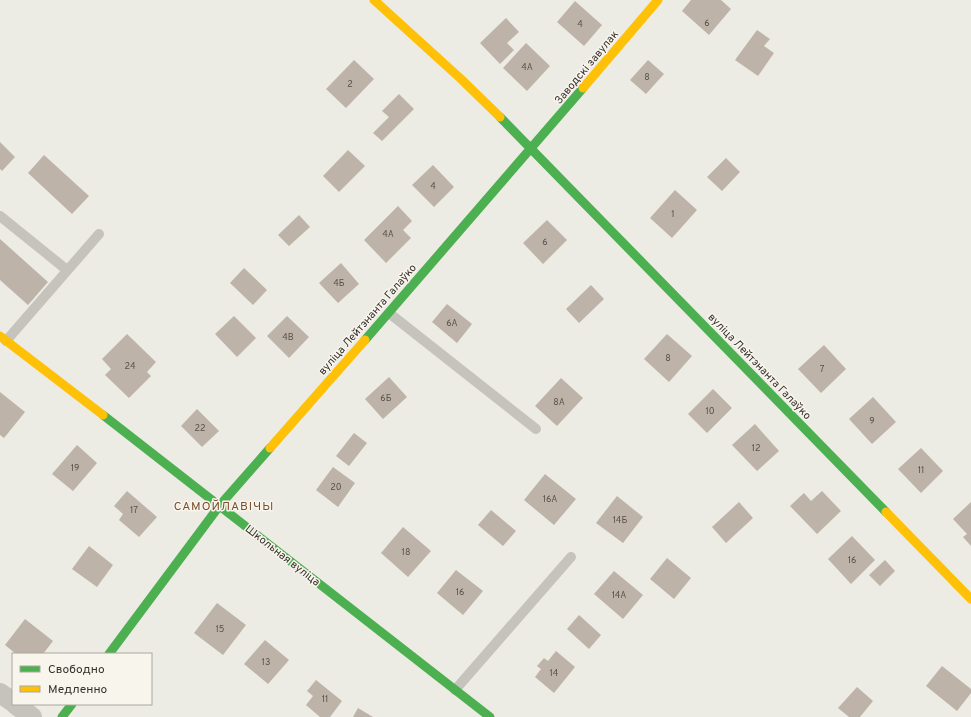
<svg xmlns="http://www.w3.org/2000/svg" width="971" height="717" font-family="Overpass,sans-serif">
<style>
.building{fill:#beb3a8}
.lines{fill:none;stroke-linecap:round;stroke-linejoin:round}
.lane{stroke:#c6c3bd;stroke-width:10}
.street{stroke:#c6c3bd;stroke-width:20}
.fast{stroke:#4caf50;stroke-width:9}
.slow{stroke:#ffc107;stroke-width:9}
.labels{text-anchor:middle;stroke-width:3;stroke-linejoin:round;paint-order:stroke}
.number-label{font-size:9px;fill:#59524a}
.street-label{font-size:11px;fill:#37312b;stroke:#f8f5ed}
.neighbourhood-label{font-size:12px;letter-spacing:1px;fill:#7c4d2e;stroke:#f8f5ed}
</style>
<rect width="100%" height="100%" fill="#ecebe4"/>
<path class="building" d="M691 0H721L731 9 709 35 682 11Z
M575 1 602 25 584 46 557 22Z
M506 18 519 32 507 43 514 50 500 64 480 43Z
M757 30 770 39 764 46 774 53 758 76 735 60Z
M526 43 550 66 527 91 503 68Z
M354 60 374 79 346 108 326 89Z
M648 60 664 74 646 94 630 80Z
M399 94 414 109 382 141 373 133 389 117 382 111Z
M0 142 15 157 2 171 0 169Z
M348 150 365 166 339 192 323 176Z
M44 155 89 196 72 214 28 173Z
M726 158 740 172 722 191 707 177Z
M433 165 454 187 434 207 412 185Z
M675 190 697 210 672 238 650 218Z
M398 206 412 221 403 230 411 238 386 263 364 240Z
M299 215 310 227 289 246 278 235Z
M547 220 567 240 543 264 523 243Z
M0 239 48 282 28 305 0 280Z
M341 263 359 284 338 303 319 283Z
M244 268 267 290 253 305 230 283Z
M591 285 604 299 579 323 566 309Z
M447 304 472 324 457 343 432 322Z
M234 316 256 338 237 357 215 334Z
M287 316 309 337 289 358 267 336Z
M127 334 156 362 147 372 151 376 129 398 105 375 111 369 102 359Z
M667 334 692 356 669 382 644 359Z
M824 345 846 369 821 393 798 369Z
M389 377 407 397 383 419 365 399Z
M561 378 583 398 557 426 535 406Z
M713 389 732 408 707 433 688 414Z
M0 392 25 412 4 438 0 435Z
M873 397 896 422 872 444 849 419Z
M197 409 219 431 202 447 181 426Z
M755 424 779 451 757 471 732 445Z
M354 433 367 443 349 466 336 456Z
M77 445 97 463 73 491 52 474Z
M921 448 943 471 921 493 898 469Z
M333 467 355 483 338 507 316 490Z
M545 474 576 499 554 525 524 500Z
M127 491 157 517 139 537 119 520 123 514 114 506Z
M822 491 841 511 817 534 790 506 804 493 811 501Z
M617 496 643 517 623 543 596 523Z
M739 502 753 518 726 543 712 527Z
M971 502V546L963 537 967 534 953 519Z
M491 510 516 531 503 546 478 525Z
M403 527 431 551 408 577 381 553Z
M852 536 875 560 851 584 828 559Z
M89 546 113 565 97 587 72 569Z
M667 558 691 578 674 599 650 579Z
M885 560 895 571 880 586 869 575Z
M456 570 483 591 463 615 437 593Z
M614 571 643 595 623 619 594 594Z
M217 603 246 625 223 655 194 633Z
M579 615 601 635 589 649 567 629Z
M25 619 53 641 43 654H16L5 645Z
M265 640 289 660 268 684 244 664Z
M556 651 575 667 554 693 535 677 541 669 537 666 544 658 548 661Z
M942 666 971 689V693L957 711 926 686Z
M316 680 342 701 330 717H320L306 705 313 696 307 691Z
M857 687 873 701 860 717H849L838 708Z
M358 708 373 717H353Z"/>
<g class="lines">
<path class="lane" d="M0 216 67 270
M389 313 536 429
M6 341 99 234
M455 690 571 557"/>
<path class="street" d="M0 693 13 702
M15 704 32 717"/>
<path class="fast" d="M500 117 886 512
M365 340 583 88
M103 415 490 717
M109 654 220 505 270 448
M62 717 72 704"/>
<path class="slow" d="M374 0 461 79 500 117
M583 88 658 0
M0 336 103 415
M270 448 365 340
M886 512 971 599"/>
</g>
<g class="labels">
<g class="number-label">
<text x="707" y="26">6</text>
<text x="580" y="27">4</text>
<text x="527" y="70">4А</text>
<text x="647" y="80">8</text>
<text x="350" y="87">2</text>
<text x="433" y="189">4</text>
<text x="673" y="217">1</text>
<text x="388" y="237">4А</text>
<text x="545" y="245">6</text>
<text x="339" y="286">4Б</text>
<text x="452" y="326">6А</text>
<text x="288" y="340">4В</text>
<text x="668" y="361">8</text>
<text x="130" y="369">24</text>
<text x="822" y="372">7</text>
<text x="386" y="401">6Б</text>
<text x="559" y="405">8А</text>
<text x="710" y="414">10</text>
<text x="872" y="424">9</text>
<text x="200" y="431">22</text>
<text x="756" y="451">12</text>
<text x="75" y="471">19</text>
<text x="921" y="473">11</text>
<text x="336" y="490">20</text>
<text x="550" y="502">16А</text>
<text x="134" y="513">17</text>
<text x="620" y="523">14Б</text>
<text x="406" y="555">18</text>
<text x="852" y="563">16</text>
<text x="460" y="595">16</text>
<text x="619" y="598">14А</text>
<text x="220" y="632">15</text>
<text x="266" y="665">13</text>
<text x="554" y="676">14</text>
<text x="325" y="702">11</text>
</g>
<g class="street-label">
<text transform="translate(586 67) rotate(-50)" y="4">Заводскі завулак</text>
<text transform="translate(367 319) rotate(-49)" y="4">вуліца Лейтэнанта Галаўко</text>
<text transform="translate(760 366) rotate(46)" y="4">вуліца Лейтэнанта Галаўко</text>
<text transform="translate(283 555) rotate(38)" y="4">Школьная вуліца</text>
</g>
<g class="neighbourhood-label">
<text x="224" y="510">САМОЙЛАВІЧЫ</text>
</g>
</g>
<rect x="12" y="653" width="140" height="52" fill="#f8f5ed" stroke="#aba79f"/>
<rect x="20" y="666" width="20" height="6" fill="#4caf50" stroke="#aba79f"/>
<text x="48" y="673" font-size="12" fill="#37312b">Свободно</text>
<rect x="20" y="686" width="20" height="6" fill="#ffc107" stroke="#aba79f"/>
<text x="48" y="693" font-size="12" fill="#37312b">Медленно</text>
</svg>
